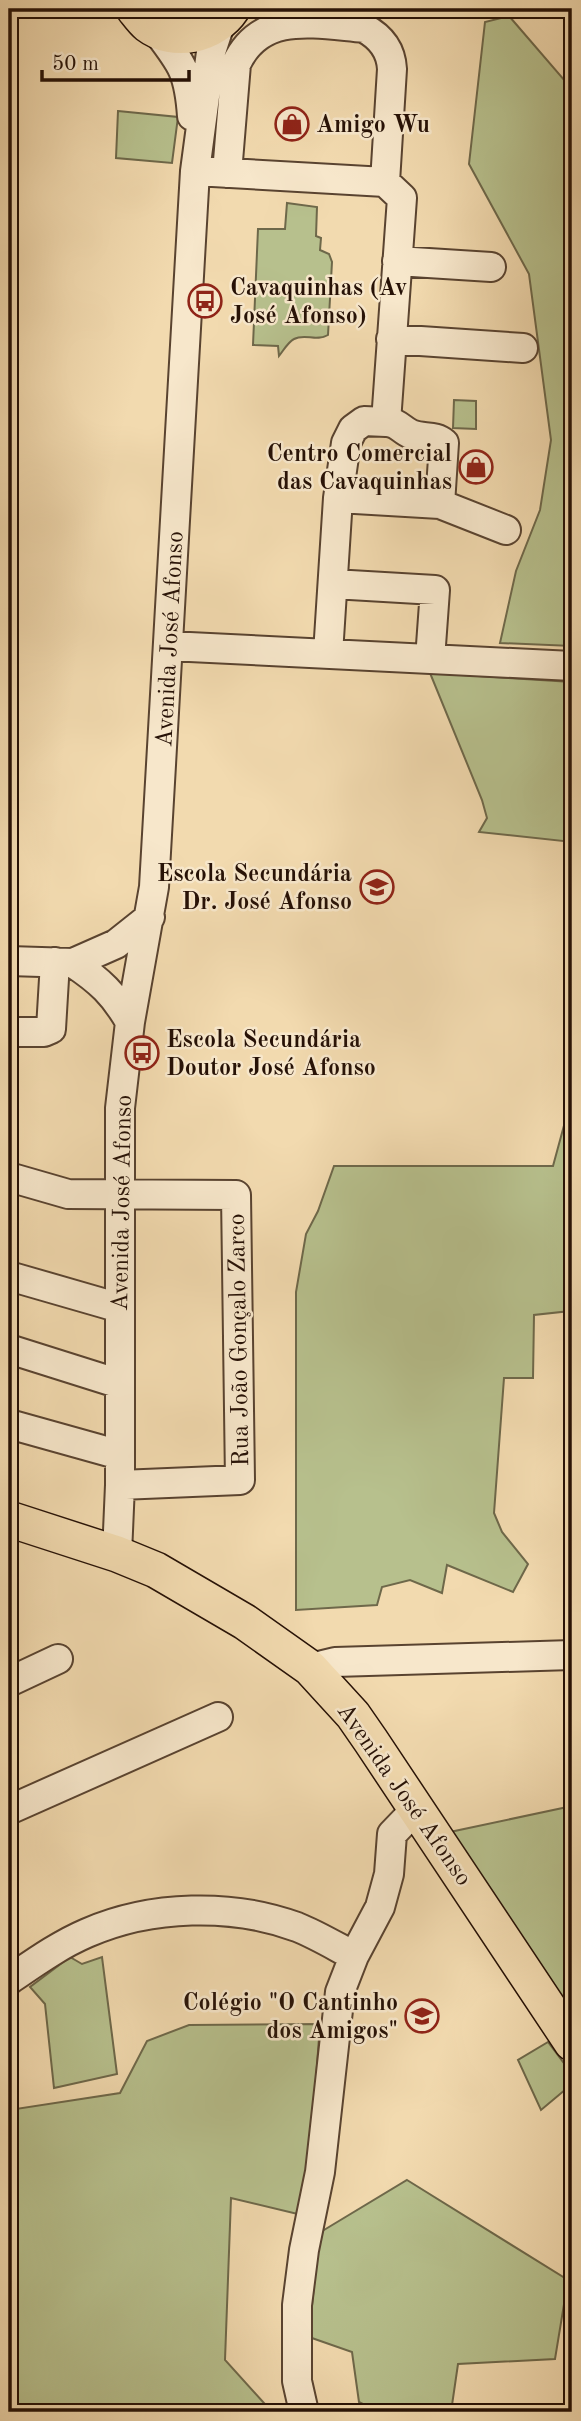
<svg xmlns="http://www.w3.org/2000/svg" width="581" height="2421" font-family="'Old Standard TT',serif">
<style>
.green{fill:#b7c08d;stroke:#6e684a;stroke-width:2}
.lines{fill:none;stroke-linecap:round;stroke-linejoin:round}
.minor-casing{stroke:#594330;stroke-width:32}
.major-casing{stroke:#261106;stroke-width:38}
.minor{stroke:#f7e7cb;stroke-width:28}
.major{stroke:#f2daaf;stroke-width:35}
.labels{text-anchor:middle;stroke-width:5;stroke-linejoin:round;paint-order:stroke}
.poi-label{font-size:24px;font-weight:bold;fill:#261106;stroke:#f7e7cb;text-anchor:start}
.street-label{font-size:24px;fill:#261106;stroke:#f7e7cb}
</style>
<rect width="100%" height="100%" fill="#f2daaf"/>
<filter id="stains"><feTurbulence type="fractalNoise" baseFrequency=".00286" numOctaves="4"/><feColorMatrix values="0 0 0 0 .2 0 0 0 0 .09 0 0 0 0 .02 0 0 0 .5 -.17"/></filter>
<radialGradient id="worn" r=".72"><stop offset=".6" stop-color="#630" stop-opacity="0"/><stop offset="1" stop-color="#630" stop-opacity=".3"/></radialGradient>
<path class="green" d="M509 16 572 89V646L500 643 516 571 540 510 551 440 529 274 469 164 485 22Z
M118 111 178 117 172 163 116 158Z
M287 203 317 207 316 236 321 238 320 250 329 254 332 262 328 335C316 342 305 333 294 339 288 342 283 351 279 356L278 346 253 345 258 229H285Z
M454 400 476 401V429L453 428Z
M430 673 572 682V842L479 832 487 818 482 800Z
M572 1096 570 1311 534 1315 533 1378H504L494 1513 502 1532 528 1564 513 1592 447 1565 442 1593 410 1580 382 1587 377 1605 296 1610V1292L306 1234 318 1211 334 1166H553Z
M572 1806V2013L450 1832Z
M70 1957 82 1964 102 1957 117 2074 54 2088 45 2004 30 1987Z
M320 2024 306 2216 231 2198 225 2360 264 2403 249 2412H9V2110L120 2093 147 2041 189 2025Z
M548 2042 572 2074V2084L541 2110 518 2060Z
M407 2180 568 2280 555 2359 458 2364 451 2412H378L359 2402 352 2352 309 2337 319 2233Z"/>
<g class="lines">
<defs>
<path id="minor" d="M156 30C182 64 189 72 192 116
M195 171 385 182 402 198 386 422 364 421 353 429 346 443 338 498 328 654
M227 173 236 64C261 10 316 24 364 28 381 37 391 50 392 69L385 182
M397 261 491 267
M391 339 523 348
M386 422C398 422 401 430 411 434 422 439 435 435 444 443L440 504 506 530
M338 498 440 504
M333 584 435 590 430 659
M169 646 572 666
M9 961 73 963 116 944 150 917
M73 963C100 981 114 994 130 1022
M9 1032H44L51 1029 55 962
M9 1177 68 1194 236 1195 240 1480 120 1485
M9 1276 120 1308
M9 1349 120 1384
M9 1424 120 1455
M117 1554 120 1485V1108L130 1022 154 887 195 171 211 52 221 21
M310 1668 335 1662 572 1655
M9 1682 58 1659
M9 1810 218 1717
M9 1980C34 1963 59 1945 87 1933 151 1905 232 1903 297 1927 317 1935 335 1946 354 1956
M304 2412 297 2381V2305L304 2250 320 2172 340 1992 354 1956 380 1907 389 1874 392 1834 417 1808"/>
<path id="major" d="M134 9C138 14 143 21 148 25 174 45 215 35 232 9
M9 1519 117 1554 156 1570 245 1622 310 1668 353 1715 371 1741 572 2043"/>
</defs>
<use href="#minor" class="minor-casing"/>
<use href="#major" class="major-casing"/>
<use href="#minor" class="minor"/>
<use href="#major" class="major"/>
</g>
<defs>
<symbol id="shop-ring" viewBox="-11 -11 22 22"><circle r="9.5" fill="#f7e7cb" stroke="#8f2418" stroke-width="1.5"/><path d="M-5-2.5h2.3a2.7 3.5 0 0 1 5.4 0H5L5.5 6h-11ZM-1.5-2.5h3a1.5 2.3 0 0 0-3 0Z" fill="#8f2418"/></symbol>
<symbol id="bus-ring" viewBox="-11 -11 22 22"><circle r="9.5" fill="#f7e7cb" stroke="#8f2418" stroke-width="1.5"/><path d="M-5-6H5V4H4V6H2V4H-2V6H-4V4H-5ZM-3.5-4V0h7V-4ZM-3.5 1.2v1.5H-2V1.2ZM2 1.2v1.5H3.5V1.2Z" fill="#8f2418"/></symbol>
<symbol id="school-ring" viewBox="-11 -11 22 22"><circle r="9.5" fill="#f7e7cb" stroke="#8f2418" stroke-width="1.5"/><path d="M0-5L7-2L0 1L-7-2ZM-4 1L0 2.5L4 1V4Q0 6-4 4Z" fill="#8f2418"/></symbol>
</defs>
<g fill-rule="evenodd">
<use href="#shop-ring" x="273" y="105" width="38" height="38"/>
<use href="#bus-ring" x="186" y="282" width="38" height="38"/>
<use href="#shop-ring" x="457" y="448" width="38" height="38"/>
<use href="#school-ring" x="358" y="868" width="38" height="38"/>
<use href="#bus-ring" x="123" y="1034" width="38" height="38"/>
<use href="#school-ring" x="403" y="1997" width="38" height="38"/>
</g>
<g class="labels">
<g class="poi-label">
<text x="316" y="132">Amigo Wu</text>
<text x="230" y="295">Cavaquinhas (Av<tspan x="230" dy="28">José Afonso)</tspan></text>
<text x="452" y="461" text-anchor="end">Centro Comercial<tspan x="452" dy="28">das Cavaquinhas</tspan></text>
<text x="352" y="881" text-anchor="end">Escola Secundária<tspan x="352" dy="28">Dr. José Afonso</tspan></text>
<text x="166" y="1047">Escola Secundária<tspan x="166" dy="28">Doutor José Afonso</tspan></text>
<text x="398" y="2010" text-anchor="end">Colégio "O Cantinho<tspan x="398" dy="28">dos Amigos"</tspan></text>
</g>
<g class="street-label">
<text transform="translate(169 639) rotate(-87)" y="8">Avenida José Afonso</text>
<text transform="translate(121 1203) rotate(-89)" y="8">Avenida José Afonso</text>
<text transform="translate(238 1340) rotate(-91)" y="8">Rua João Gonçalo Zarco</text>
<text transform="translate(405 1794) rotate(55)" y="8">Avenida José Afonso</text>
</g>
</g>
<rect width="581" height="2421" fill="none" stroke="#f2daaf" stroke-width="35"/>
<rect x="10" y="10" width="560" height="2400" fill="none" stroke="#261106" stroke-width="3.5"/>
<rect x="18" y="18" width="546" height="2386" fill="none" stroke="#261106" stroke-width="2"/>
<path d="M42 70v10h147v-10" fill="none" stroke="#261106" stroke-width="3.5"/>
<text x="52" y="70" font-size="21" fill="#261106" stroke="#f7e7cb" stroke-width="5" paint-order="stroke">50 m</text>
<rect width="100%" height="100%" filter="url(#stains)"/>
<rect width="100%" height="100%" fill="url(#worn)"/>
</svg>
